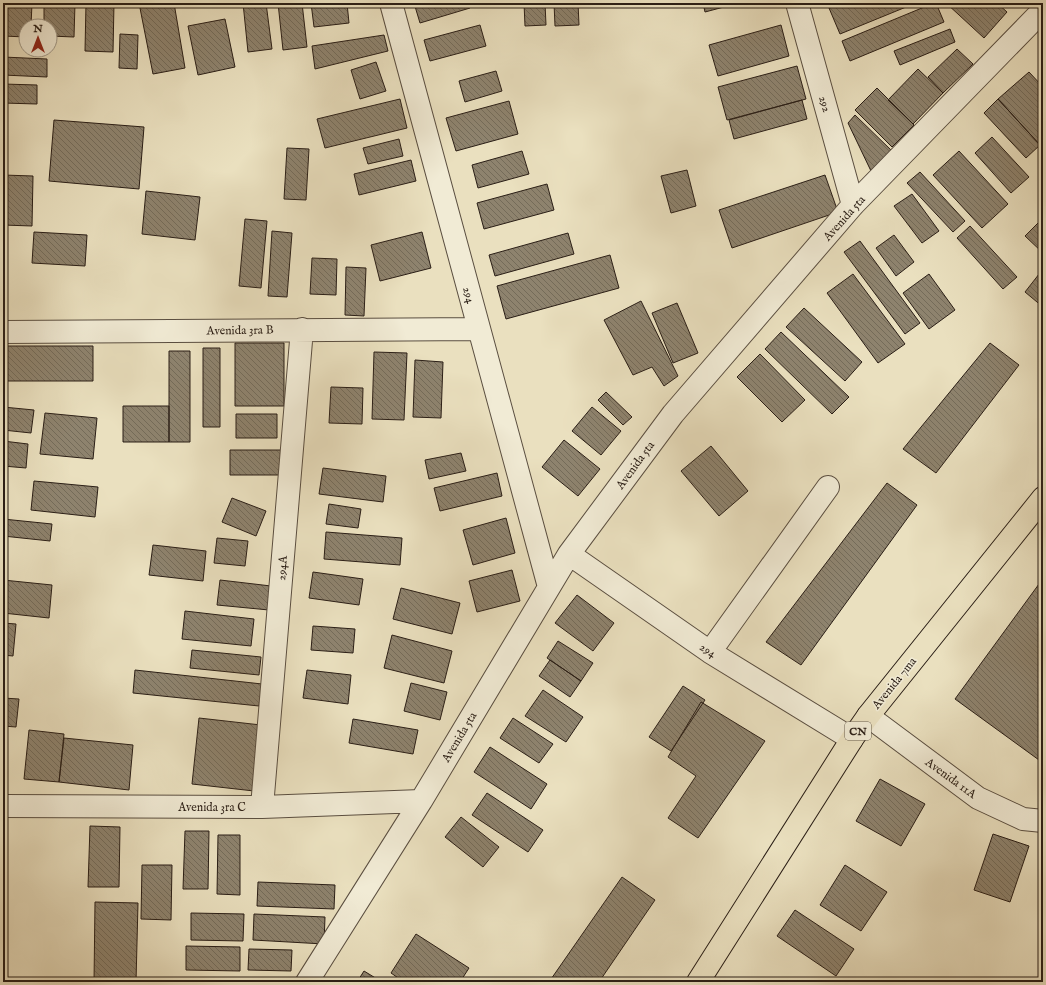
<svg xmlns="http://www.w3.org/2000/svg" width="1046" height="985" font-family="'IM FELL English',serif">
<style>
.building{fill:url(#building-back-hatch);stroke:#2a1e16}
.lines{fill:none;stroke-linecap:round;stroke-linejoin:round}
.street-casing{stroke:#5a4e40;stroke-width:24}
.highway-casing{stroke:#2a1e16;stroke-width:24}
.street{stroke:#f1ebd5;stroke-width:22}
.highway{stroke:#eae0bf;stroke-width:22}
.labels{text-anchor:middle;stroke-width:3;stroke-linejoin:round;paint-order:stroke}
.shield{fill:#f1ebd5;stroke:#665c4f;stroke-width:1}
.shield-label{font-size:11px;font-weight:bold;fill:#2a1e16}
.street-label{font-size:12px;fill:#2a1e16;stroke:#f1ebd5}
</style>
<defs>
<pattern id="building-back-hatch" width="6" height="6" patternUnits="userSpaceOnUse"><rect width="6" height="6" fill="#8e836e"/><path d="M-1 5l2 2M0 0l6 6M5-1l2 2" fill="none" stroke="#746b59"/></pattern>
</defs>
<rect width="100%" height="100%" fill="#eae0bf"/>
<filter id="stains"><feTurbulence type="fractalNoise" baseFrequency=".005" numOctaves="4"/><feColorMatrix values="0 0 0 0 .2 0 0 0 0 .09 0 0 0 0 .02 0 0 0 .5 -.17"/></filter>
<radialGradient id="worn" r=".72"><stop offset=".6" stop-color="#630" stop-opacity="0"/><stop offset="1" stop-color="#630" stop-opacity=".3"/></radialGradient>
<path class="building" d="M3 3H32L31 26H26V37L3 36Z
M44 3H75L74 37 50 36V26H44Z
M86 3H114L113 52 85 51Z
M139 3H174L185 68 153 74Z
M243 3H266L272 49 248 52Z
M278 3H302L307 47 283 50Z
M311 3H347L349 23 314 27Z
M414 3H469L470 8 420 23Z
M524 3H545L546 25 525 26Z
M554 3H578L579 25 555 26Z
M703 3H739L705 12Z
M841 3H910L911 5 840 34 829 8Z
M934 3H936L944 22 850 61 842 41Z
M946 3H997L1007 12 984 38Z
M225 19 235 67 198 75 188 26Z
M480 25 486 46 430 61 424 40Z
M781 25 789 56 718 76 709 45Z
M950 29 955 42 900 65 894 51Z
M120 34 138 35 137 69 119 68Z
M384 35 388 51 315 69 312 46Z
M957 49 973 64 943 93 928 77Z
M3 57 47 59V77L3 75Z
M376 62 386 91 360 99 351 70Z
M797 66 806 99 727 120 718 87Z
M918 69 943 93 913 124 888 100Z
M496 71 502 91 465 102 459 81Z
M1029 72 1043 87V142L1040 145 998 99Z
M3 84 37 85V104L3 103Z
M877 88 914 125 892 147 855 110Z
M400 99 407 128 325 148 317 119Z
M998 99 1040 145 1026 158 984 113Z
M802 100 807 119 734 139 729 120Z
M509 101 518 134 456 151 446 118Z
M855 115 893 152 871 171 848 123Z
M54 120 144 127 139 189 49 181Z
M992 137 1029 177 1011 193 975 153Z
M399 139 403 156 368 164 363 148Z
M287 148 309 149 306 200 284 199Z
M522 151 529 174 478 188 472 165Z
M959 151 1008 204 982 228 933 175Z
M411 160 416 181 359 195 354 174Z
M687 170 696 206 671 213 661 176Z
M920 172 965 221 953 232 907 183Z
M3 175 33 176 32 226 3 225Z
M825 175 838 212 732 248 719 210Z
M547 184 554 210 484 229 477 203Z
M146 191 200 197 195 240 142 234Z
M912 194 939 231 922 243 894 206Z
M1043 218V253L1025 236Z
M245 219 267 221 261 288 239 286Z
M970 226 1017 277 1003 289 957 238Z
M272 231 292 233 287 297 268 296Z
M34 232 87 235 85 266 32 263Z
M422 232 431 268 380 281 371 245Z
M568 233 574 254 495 276 489 255Z
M894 235 914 262 896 276 876 248Z
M860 241 920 323 905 334 844 252Z
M610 255 619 288 506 319 497 286Z
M312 258 337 259 336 295 310 294Z
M346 267 366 268 364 316 345 315Z
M1043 269V307L1025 292Z
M853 274 905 344 878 363 827 293Z
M929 274 955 310 929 329 903 293Z
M641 301 678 376 664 386 652 367 633 375 604 320Z
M677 303 698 353 673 363 652 313Z
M804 308 862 362 845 381 786 327Z
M781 332 849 397 832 414 765 349Z
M235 343H284V406H235Z
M990 343 1019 365 936 473 903 449Z
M3 346H93V381H3Z
M203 348H220V427H203Z
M169 351H190V442H169Z
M374 352 407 353 404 420 372 419Z
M760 354 805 400 782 422 737 377Z
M415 360 443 362 441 418 413 417Z
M331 387 363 388 362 424 329 423Z
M606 392 632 417 623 425 598 400Z
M123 406H169V442H123Z
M3 407 34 410 31 433 3 430Z
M592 407 621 431 601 455 572 431Z
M45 413 97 418 93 459 40 454Z
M236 414H277V438H236Z
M564 440 600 469 578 496 542 467Z
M3 441 28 444 26 468 3 466Z
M711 446 748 491 719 516 681 471Z
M230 450H281V475H230Z
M461 453 466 471 429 479 425 460Z
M323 468 386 476 383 502 319 494Z
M497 473 502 496 440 511 434 488Z
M34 481 98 487 95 517 31 510Z
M887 483 917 505 801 665 766 642Z
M232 498 266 511 256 536 222 522Z
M329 504 361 509 358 528 326 524Z
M506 518 515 553 473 565 463 530Z
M3 519 52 524 50 541 3 536Z
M326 532 402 538 400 565 324 559Z
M217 538 248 541 245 566 214 563Z
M153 545 206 551 203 581 149 575Z
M512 570 520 601 477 612 469 581Z
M313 572 363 579 359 605 309 598Z
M3 580 52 585 49 618 3 613Z
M220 580 271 586 269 610 217 605Z
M1039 584 1043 587V754L1039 760 955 699Z
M401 588 460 603 452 634 393 619Z
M577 595 614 623 593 651 555 623Z
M185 611 254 619 251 646 182 639Z
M3 623 16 624 13 656 3 655Z
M313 626 355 629 353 653 311 650Z
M392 635 452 651 444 683 384 668Z
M558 641 593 663 581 681 547 658Z
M192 650 261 657 259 675 190 668Z
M550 660 581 681 570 697 539 676Z
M135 670 262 684 259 706 133 693Z
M307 670 351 675 348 704 303 698Z
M411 683 447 692 440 720 404 711Z
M683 686 705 700 671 751 649 737Z
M543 690 583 717 566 742 525 716Z
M3 698 19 699 16 727 3 726Z
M701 702 765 741 698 838 668 818 696 776 668 757Z
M199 718 261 725 254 791 192 784Z
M513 718 553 744 539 763 500 738Z
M353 719 418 730 413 754 349 743Z
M29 730 64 734 59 782 24 779Z
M64 738 133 745 129 790 59 782Z
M490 747 547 784 531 809 474 772Z
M880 779 925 804 901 846 856 821Z
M487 793 543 830 528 852 472 815Z
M461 817 499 847 483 867 445 837Z
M90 826 120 827 119 887H88Z
M185 831H209L208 889H183Z
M993 834 1029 846 1010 902 974 890Z
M218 835H240V895L217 894Z
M142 865H172L171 920 141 919Z
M845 865 887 892 861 931 820 905Z
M622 877 655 900 599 982H549Z
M258 882 335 885 334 909 257 906Z
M95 902 138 903 136 982H94Z
M795 910 854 949 836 976 777 936Z
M191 913 244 914 243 941 191 940Z
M254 914 325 917 324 944 253 940Z
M416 934 469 968 460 982H404L391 973Z
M186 946 240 947V971L186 970Z
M249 949 292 950 291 971 248 970Z
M364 971 382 982H357Z"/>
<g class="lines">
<defs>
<path id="street" d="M391 3 549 587
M797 3 853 205
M3 332 478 329
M569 554 710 652 852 739
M710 652 828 487
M868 716 978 798 1023 819 1043 821
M3 806 262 807 421 801
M262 807 302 329
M307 982 421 801 569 554 673 414 853 205 1043 10"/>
<path id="highway" d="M698 982 852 739 868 716 1043 498"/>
</defs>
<use href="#street" class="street-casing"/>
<use href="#highway" class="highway-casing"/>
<use href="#street" class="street"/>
<use href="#highway" class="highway"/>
</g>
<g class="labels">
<rect class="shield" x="845" y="722" width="26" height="18" rx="3"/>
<g class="shield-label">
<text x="858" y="735">CN</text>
</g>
<g class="street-label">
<text transform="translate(825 104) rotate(74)" y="4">292</text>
<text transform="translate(844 218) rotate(-48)" y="4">Avenida 5ta</text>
<text transform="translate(469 295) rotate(75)" y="4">294</text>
<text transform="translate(240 330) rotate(-1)" y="4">Avenida 3ra B</text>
<text transform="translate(635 465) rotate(-54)" y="4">Avenida 5ta</text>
<text transform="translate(282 568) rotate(-85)" y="4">294A</text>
<text transform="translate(708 650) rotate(33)" y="4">294</text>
<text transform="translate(894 683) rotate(-51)" y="4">Avenida 7ma</text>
<text transform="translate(459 737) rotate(-59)" y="4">Avenida 5ta</text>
<text transform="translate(951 778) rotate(36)" y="4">Avenida 11A</text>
<text x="212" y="811">Avenida 3ra C</text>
</g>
</g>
<rect width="1046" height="985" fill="none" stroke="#eae0bf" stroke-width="16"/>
<rect x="4" y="4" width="1038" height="977" fill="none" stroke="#2a1e16" stroke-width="2"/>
<rect x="8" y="8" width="1030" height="969" fill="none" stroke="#2a1e16"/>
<g transform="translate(38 38)"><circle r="19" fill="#f1ebd5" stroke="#a19989"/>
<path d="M0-3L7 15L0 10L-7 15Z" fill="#8f2418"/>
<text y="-6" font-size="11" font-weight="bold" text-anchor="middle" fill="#2a1e16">N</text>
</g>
<rect width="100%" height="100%" filter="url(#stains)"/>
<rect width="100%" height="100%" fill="url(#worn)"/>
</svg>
